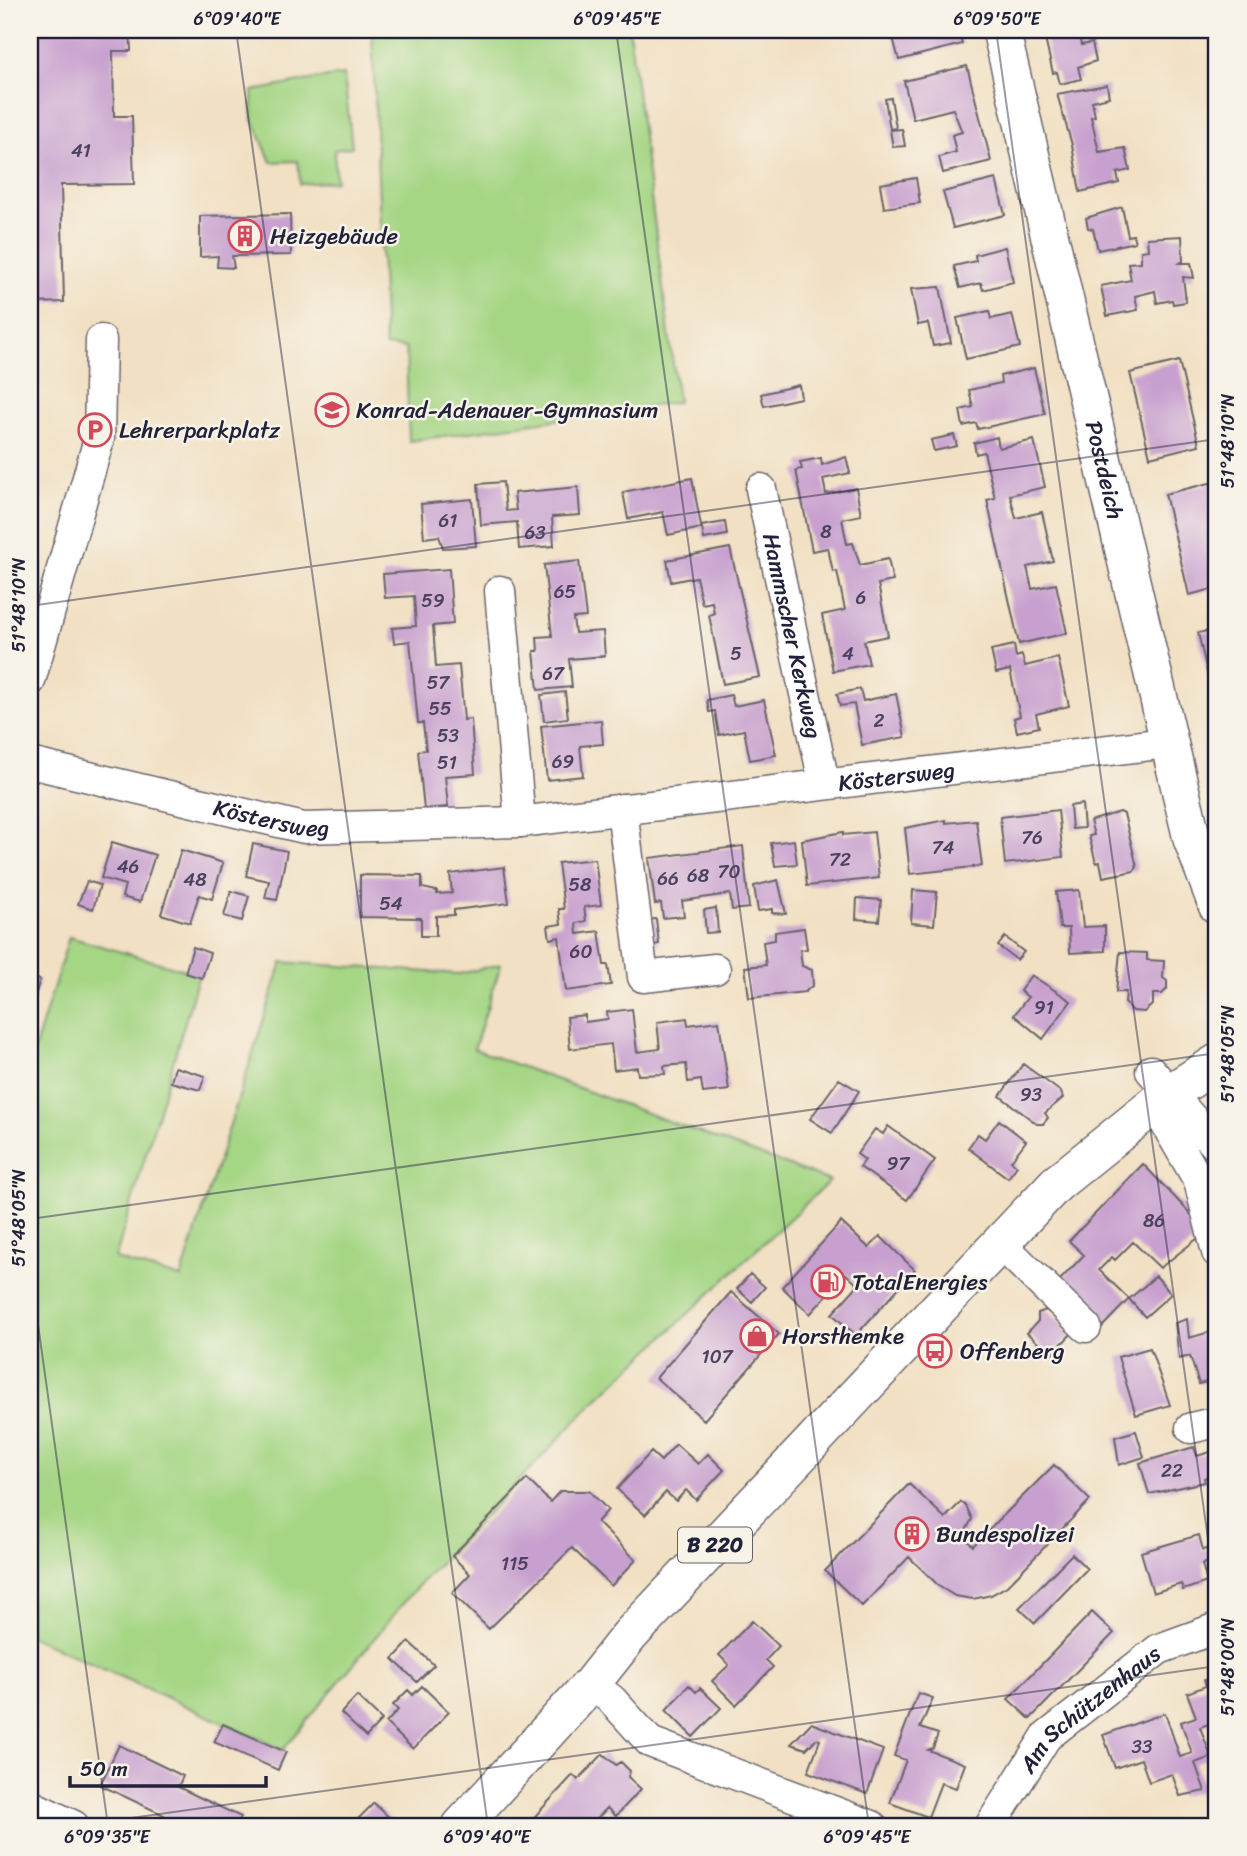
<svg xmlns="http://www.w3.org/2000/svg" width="1247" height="1856" font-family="Sriracha,sans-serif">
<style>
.green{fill:#a5d684;stroke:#647c60;stroke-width:2}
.building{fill:#c8a0cf}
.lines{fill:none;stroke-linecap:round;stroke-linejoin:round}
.minor-casing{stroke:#6a646b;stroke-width:33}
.major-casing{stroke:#6a646b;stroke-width:40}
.minor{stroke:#fff;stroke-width:30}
.major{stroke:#fff;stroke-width:37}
.ticks{fill:none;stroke:#22223b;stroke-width:2;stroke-opacity:0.45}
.labels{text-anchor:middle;stroke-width:5;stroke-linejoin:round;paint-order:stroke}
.number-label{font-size:19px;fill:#4c4260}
.shield{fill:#f7f3e8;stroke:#62616f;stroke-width:2}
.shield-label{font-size:21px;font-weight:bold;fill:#22223b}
.poi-label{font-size:23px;fill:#22223b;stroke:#f7f3e8;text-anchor:start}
.street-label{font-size:23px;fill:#22223b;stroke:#f7f3e8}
.neatline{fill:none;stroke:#22223b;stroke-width:2.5}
.ticks-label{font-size:18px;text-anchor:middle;fill:#22223b}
</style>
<rect width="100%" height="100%" fill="#f7f3e8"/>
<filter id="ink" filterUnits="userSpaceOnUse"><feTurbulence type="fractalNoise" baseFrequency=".0143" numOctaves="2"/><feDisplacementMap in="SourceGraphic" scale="14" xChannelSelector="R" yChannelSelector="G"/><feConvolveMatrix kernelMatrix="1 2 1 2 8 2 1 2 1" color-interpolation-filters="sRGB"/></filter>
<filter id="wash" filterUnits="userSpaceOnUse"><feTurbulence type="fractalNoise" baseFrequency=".00686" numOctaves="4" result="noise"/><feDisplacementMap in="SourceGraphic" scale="28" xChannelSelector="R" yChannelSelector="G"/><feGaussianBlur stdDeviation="1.57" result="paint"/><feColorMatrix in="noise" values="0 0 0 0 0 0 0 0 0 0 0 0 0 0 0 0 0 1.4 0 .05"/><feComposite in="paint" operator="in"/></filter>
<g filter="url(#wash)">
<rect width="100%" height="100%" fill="#f1e0c3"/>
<path class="green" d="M372 30H629L678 402 409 441 406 348 385 346Z
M344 75 352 147 334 150 336 181 300 184 298 161 271 162 253 120 252 91C284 86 312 78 344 75Z
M69 937 199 974 115 1259 181 1278 282 962 459 974 501 964 474 1049 830 1181 596 1400 414 1590 283 1750 30 1636V1064Z"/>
<g id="blocks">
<path class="building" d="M30 30H130L131 51H113L114 116H132L134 184 61 185 64 302 30 303Z
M891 30H958L962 44 899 60Z
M1078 31 1081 45 1092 43 1096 61 1078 67 1081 79 1060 84 1057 72 1053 73 1045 39Z
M967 66 991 161 943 173 939 157 956 152 952 135 962 132 953 109 913 119 904 81Z
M1107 85 1109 97 1092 101 1095 116 1091 117 1099 152 1125 148 1130 170 1117 173 1119 183 1080 192 1072 145 1057 94Z
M891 98 896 128 890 129 885 99Z
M902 129 905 146 893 147 890 130Z
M916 178 920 203 884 208 880 184Z
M996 179 1005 215 953 228 943 192Z
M1122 207 1128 236 1133 235 1135 242 1098 250 1093 229 1088 228 1086 218Z
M290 214 291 255 232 256 234 268 217 267 218 256 200 257V216Z
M1182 236 1183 261 1180 263H1191L1194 278 1183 277 1186 302 1173 304 1172 300 1157 303 1155 291 1135 296 1138 310 1107 316 1101 286 1131 280 1128 263 1141 262V251L1148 250 1147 238Z
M1005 247 1013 282 983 290 981 283 960 288 954 266 976 261 975 255Z
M940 287 951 343 933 346 928 323 918 325 911 289Z
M989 311 991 319 1012 314 1020 347 966 359 957 318Z
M1179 361 1199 445 1150 457 1130 373Z
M1034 368 1045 414 978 429 976 423 963 426 960 410 973 407 969 390 1001 383 1000 376Z
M799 385 801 398 764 406 761 394Z
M954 435 957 446 934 451 931 440Z
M997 437 999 448 1034 440 1045 487 1010 495 1016 518 1042 512 1053 561 1027 567 1032 589 1056 584 1067 633 1019 644 987 500 995 498 984 452 976 454 974 443Z
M846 457 850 473 823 479 826 494 856 488 861 515 842 519 847 544 853 543 860 565 888 559 893 581 878 584 888 636 864 641 869 664 833 671 822 615 845 610 837 571 833 572 828 548 812 551 796 470 802 469 800 462 821 458 822 465Z
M692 478 701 526 725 522 727 535 704 539 702 528 668 535 663 512 628 519 623 492Z
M503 482 506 511 516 510 514 493 578 487 580 515 552 517 554 546 519 549 517 522 481 525 478 484Z
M1214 482 1217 498V588L1189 595 1165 494Z
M472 499 476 546 443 548 439 536 424 538 421 504Z
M730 548 760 677 723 684 709 615 714 613 712 602 702 604 696 577 671 582 667 560Z
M579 561 586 617 573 618 575 633 603 631 605 656 569 659 572 687 538 690 534 651H538L537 637 552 636 544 565Z
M449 569 453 624 433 626 436 667 459 665 464 720 471 719 475 774 445 776 448 807 424 809 418 751 426 750 423 723H418L410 641 394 643 392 628 416 626 414 596 385 598 383 574Z
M1217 629V710H1216L1198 633Z
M1014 645 1016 657 1022 655 1025 666 1058 658 1069 706 1036 714 1039 727 1017 732 1014 718 1020 716 1010 670 996 673 991 650Z
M860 689 863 701 896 694 905 737 862 745 854 704 840 706 837 694Z
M565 692 568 718 544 721 541 695Z
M731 695 734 706 764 700 776 755 750 760 744 730 719 735 715 711 709 712 707 700Z
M601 720 603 744 580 746 583 776 547 780 541 726Z
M1082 804 1084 828 1072 829 1070 806Z
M1058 810 1063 857 1005 864 1000 817Z
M1120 812 1124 814 1137 867 1134 871 1103 877 1100 862 1096 863 1089 836 1094 835 1090 821Z
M946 820V823L976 820 982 866 910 874 905 828Z
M843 832V835L874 832 879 878 807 886 802 840Z
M794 840 797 864 775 866 771 843Z
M112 842 155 855 140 902 122 897 125 885 101 878Z
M253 844 287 851 277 900 265 898 269 881 246 876Z
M743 846 749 908 732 910 730 894 715 896 682 901 684 916 663 918 661 903 655 904 649 858Z
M181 850 223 863 212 899 199 895 190 923 161 914Z
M595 859 601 905 584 907 586 921 576 923 577 934 599 931 604 965H608L611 985 566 991 559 937 550 939 548 926 561 924 559 909H564L558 863Z
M504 867 509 903 454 910V915L436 916V936H421V918L360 917V875L422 876V888L437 891V894L452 893 450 874Z
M778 880 786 914 772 913V909L758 911 754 886Z
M87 881 100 885 93 909 78 904Z
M913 890 937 892 934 925 911 923Z
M1079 890 1083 927 1105 926V951L1070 953 1069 928H1060L1056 892Z
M231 891 249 896 242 921 224 916Z
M857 898 881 900 879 921 856 919Z
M716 908 718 932 706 933 704 910Z
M656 919 659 944 647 946 644 920Z
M804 928 807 949 800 950 802 966 812 970 813 985 805 992 749 998 745 967 766 965 763 942 775 940V932Z
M1005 937 1024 952 1017 960 998 946Z
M193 947 210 953 202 978 185 973Z
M1120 952 1147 953V960L1164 961 1163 978 1167 981V989L1162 994H1153V1004L1144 1012 1133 1011 1125 1003 1126 992H1116Z
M1031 975 1071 1001 1043 1039 1014 1015 1028 997 1020 991Z
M30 977 40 980 30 1011Z
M632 1009 637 1052 660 1049 657 1022 687 1018 688 1025 719 1021 729 1090 703 1093 701 1080 688 1082 686 1064 664 1066 665 1074 638 1075 637 1067 614 1070 611 1044 570 1049 567 1017 585 1015V1022L608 1019 607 1012Z
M1023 1064 1061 1092 1063 1098 1045 1113 1048 1118 1043 1124H1037L1000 1096Z
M175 1067 205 1076 200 1090 171 1082Z
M839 1079 859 1091 832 1133 810 1119Z
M999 1120 1026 1141 1011 1161 1017 1166 1008 1178 968 1148 978 1134 985 1139Z
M888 1126 935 1160 907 1200 860 1167 865 1160 857 1154 875 1129 883 1134Z
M1143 1164 1207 1231 1160 1268 1133 1242 1115 1260 1112 1257 1099 1270 1129 1299 1102 1327 1056 1284 1084 1255 1069 1241Z
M841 1222 869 1248 880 1236 915 1270 856 1335 832 1314 858 1285 846 1274 810 1314 782 1287Z
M750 1274 765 1287 752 1302 737 1289Z
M1156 1276 1171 1294 1145 1317 1129 1299Z
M731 1292 779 1334 704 1420 656 1378Z
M1046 1310 1073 1332 1051 1355 1027 1333 1038 1321V1313Z
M1187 1319 1189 1338 1217 1330V1379L1199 1384 1190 1356 1179 1359 1175 1323Z
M1150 1348 1170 1405 1136 1415 1118 1357Z
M1136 1431 1144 1457 1119 1465 1115 1437Z
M676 1444 698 1464 708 1454 724 1470 696 1500 686 1490 676 1501 666 1492 645 1515 617 1489 651 1452 661 1461Z
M1194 1447 1197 1456 1217 1450V1474L1204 1478 1205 1482 1149 1494 1140 1463Z
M1054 1465 1090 1500 1007 1586 991 1595 973 1599 955 1596 940 1587 909 1557 862 1606 825 1571 909 1484 945 1518 961 1502 966 1506 972 1519 963 1536 973 1546Z
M527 1479 550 1502 560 1491H589L608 1510 597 1522 636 1560 611 1586 572 1548 489 1629 452 1593 470 1574 452 1556Z
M1199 1535 1203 1550 1216 1546 1217 1552V1560L1202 1564 1207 1582 1183 1590 1181 1584 1153 1593 1141 1552Z
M1072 1554 1087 1569 1035 1623 1019 1608Z
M1092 1612 1114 1633 1030 1719 1008 1699Z
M752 1621 779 1646 766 1660 773 1667 736 1705 712 1681 729 1665 719 1655Z
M409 1642 434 1665 417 1682 393 1659Z
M1217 1675V1721L1200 1727 1211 1757 1195 1763 1205 1791 1180 1796 1172 1774 1149 1782 1141 1759 1115 1768 1103 1735 1165 1713 1180 1757 1192 1753 1181 1722 1196 1717 1187 1693 1206 1686 1204 1680Z
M689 1685 696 1692 700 1688 721 1708 693 1737 666 1710Z
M422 1686 449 1712 413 1749 386 1723 398 1710 393 1705 408 1690 413 1695Z
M918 1693 933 1698 920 1728 938 1734 933 1748 928 1750 965 1764 956 1788 941 1783 928 1817 890 1803 906 1760 894 1756Z
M357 1696 382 1720 366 1737 341 1713Z
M811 1723 883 1750 867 1794 808 1772 820 1740 816 1739 806 1749 791 1744Z
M223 1724 286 1752 278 1770 214 1742Z
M119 1745 183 1776 178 1787 241 1817 237 1826 159 1825 164 1815 100 1785Z
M603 1754 616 1765 621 1762 630 1771 628 1777 641 1789 616 1816 607 1808 590 1826H526L573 1775 578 1780Z
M374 1803 398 1826H351Z"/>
</g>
</g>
<g filter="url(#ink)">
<use href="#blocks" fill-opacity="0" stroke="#6a646b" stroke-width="2"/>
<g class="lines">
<defs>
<g id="minor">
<path id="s1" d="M761 489 824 782"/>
<path d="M500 591 520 822"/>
<path d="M30 681 99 439 101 340"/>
<path id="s2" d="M30 763 304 828 520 822 1150 745 1169 740"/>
<path d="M622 809 643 977 715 969"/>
<path d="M1151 1071 1217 1147"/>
<path d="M1155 1105 1199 1181 1217 1252"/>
<path d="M1000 1243 1086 1327"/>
<path d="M1191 1428 1217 1422"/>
<path d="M591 1684 612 1700 650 1742 872 1826"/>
<path d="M30 1805 74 1826"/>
<path id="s3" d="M990 1826 1046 1737 1159 1649 1217 1628"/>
</g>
<g id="major">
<path id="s4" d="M1001 30 1192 839 1217 905"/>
<path d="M461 1826 591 1684 630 1635 1056 1184 1168 1094 1217 1063"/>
</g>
</defs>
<use href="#minor" class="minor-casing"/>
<use href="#major" class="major-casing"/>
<use href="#minor" class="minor"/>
<use href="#major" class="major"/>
</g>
</g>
<path class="ticks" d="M236 30 488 1826M616 30 869 1826M996 30 1217 1603M30 606 1217 439M30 1219 1217 1053M30 1267 108 1826M74 1826 1217 1666"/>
<defs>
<symbol id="building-ring" viewBox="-11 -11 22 22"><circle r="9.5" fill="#f7f3e8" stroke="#d1495b" stroke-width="1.5"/><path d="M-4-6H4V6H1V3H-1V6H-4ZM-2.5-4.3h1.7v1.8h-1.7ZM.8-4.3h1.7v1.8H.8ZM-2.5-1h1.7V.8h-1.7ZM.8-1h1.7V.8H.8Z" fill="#d1495b"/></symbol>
<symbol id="school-ring" viewBox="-11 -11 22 22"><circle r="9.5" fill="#f7f3e8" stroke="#d1495b" stroke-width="1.5"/><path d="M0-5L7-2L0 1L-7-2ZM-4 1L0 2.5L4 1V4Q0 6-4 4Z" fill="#d1495b"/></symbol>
<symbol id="parking-ring" viewBox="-11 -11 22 22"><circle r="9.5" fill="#f7f3e8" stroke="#d1495b" stroke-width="1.5"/><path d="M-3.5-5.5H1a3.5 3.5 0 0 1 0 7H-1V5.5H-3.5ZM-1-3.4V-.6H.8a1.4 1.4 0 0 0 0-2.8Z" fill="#d1495b"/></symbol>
<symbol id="fuel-ring" viewBox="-11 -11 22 22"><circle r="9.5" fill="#f7f3e8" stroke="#d1495b" stroke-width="1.5"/><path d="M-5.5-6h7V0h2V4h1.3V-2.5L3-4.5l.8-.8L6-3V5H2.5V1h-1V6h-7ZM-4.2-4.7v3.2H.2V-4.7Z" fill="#d1495b"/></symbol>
<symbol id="shop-ring" viewBox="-11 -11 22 22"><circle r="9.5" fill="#f7f3e8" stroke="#d1495b" stroke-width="1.5"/><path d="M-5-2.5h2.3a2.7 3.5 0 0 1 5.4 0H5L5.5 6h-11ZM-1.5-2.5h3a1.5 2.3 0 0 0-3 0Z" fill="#d1495b"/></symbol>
<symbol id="bus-ring" viewBox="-11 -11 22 22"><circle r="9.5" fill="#f7f3e8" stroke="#d1495b" stroke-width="1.5"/><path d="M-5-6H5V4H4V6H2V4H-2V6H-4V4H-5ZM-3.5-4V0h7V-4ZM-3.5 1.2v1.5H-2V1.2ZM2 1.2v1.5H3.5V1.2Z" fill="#d1495b"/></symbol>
</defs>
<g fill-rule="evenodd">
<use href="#building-ring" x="226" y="217" width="38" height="38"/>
<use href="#school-ring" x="313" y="391" width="38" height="38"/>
<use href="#parking-ring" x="76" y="411" width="38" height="38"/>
<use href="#fuel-ring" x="809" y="1263" width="38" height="38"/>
<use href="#shop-ring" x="738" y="1317" width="38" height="38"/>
<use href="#bus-ring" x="916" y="1332" width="38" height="38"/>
<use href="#building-ring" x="893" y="1515" width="38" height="38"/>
</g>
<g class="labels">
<g class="number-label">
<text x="81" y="157">41</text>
<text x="448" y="527">61</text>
<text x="826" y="538">8</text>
<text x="535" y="539">63</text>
<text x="565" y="598">65</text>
<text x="861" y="604">6</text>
<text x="433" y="607">59</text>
<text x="736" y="660">5</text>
<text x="848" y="660">4</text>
<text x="553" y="680">67</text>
<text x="438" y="689">57</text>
<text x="440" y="715">55</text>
<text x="879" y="727">2</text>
<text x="448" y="742">53</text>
<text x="563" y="768">69</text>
<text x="447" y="769">51</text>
<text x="1032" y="844">76</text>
<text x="943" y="854">74</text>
<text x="840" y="866">72</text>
<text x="128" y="873">46</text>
<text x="729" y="878">70</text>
<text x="698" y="882">68</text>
<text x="668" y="885">66</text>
<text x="195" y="886">48</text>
<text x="580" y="891">58</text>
<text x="391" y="910">54</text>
<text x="581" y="958">60</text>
<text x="1044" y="1014">91</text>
<text x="1031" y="1101">93</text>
<text x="898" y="1170">97</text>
<text x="1154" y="1227">86</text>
<text x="717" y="1363">107</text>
<text x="1172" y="1477">22</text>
<text x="515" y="1570">115</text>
<text x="1142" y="1753">33</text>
</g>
<rect class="shield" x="678" y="1527.5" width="74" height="35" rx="5"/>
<g class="shield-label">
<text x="715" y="1552">B 220</text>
</g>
<g class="poi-label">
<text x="270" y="244">Heizgebäude</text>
<text x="356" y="418">Konrad-Adenauer-Gymnasium</text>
<text x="119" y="438">Lehrerparkplatz</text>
<text x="852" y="1290">TotalEnergies</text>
<text x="782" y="1344">Horsthemke</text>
<text x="960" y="1359">Offenberg</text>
<text x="936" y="1542">Bundespolizei</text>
</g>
<g class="street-label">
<text dy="8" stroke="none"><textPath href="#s4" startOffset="452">Postdeich</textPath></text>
<text dy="8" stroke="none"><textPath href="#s1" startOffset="150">Hammscher Kerkweg</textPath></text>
<text dy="8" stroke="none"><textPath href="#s2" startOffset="877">Köstersweg</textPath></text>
<text dy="8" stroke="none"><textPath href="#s2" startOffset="248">Köstersweg</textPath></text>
<text dy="8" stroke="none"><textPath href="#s3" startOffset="156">Am Schützenhaus</textPath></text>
</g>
</g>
<rect width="1247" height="1856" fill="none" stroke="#f7f3e8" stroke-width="77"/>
<path d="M70 1776v10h196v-10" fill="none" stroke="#22223b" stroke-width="3.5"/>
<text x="80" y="1776" font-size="21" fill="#22223b" stroke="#f7f3e8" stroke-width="5" paint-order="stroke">50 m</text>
<rect x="38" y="38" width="1170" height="1780" class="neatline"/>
<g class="ticks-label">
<text x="237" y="25">6°09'40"E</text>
<text x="617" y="25">6°09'45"E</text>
<text x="997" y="25">6°09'50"E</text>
<text transform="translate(1228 441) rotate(-90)" y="6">51°48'10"N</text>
<text transform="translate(19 605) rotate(-90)" y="6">51°48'10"N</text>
<text transform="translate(1228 1054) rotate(-90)" y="6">51°48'05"N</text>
<text transform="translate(19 1218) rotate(-90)" y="6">51°48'05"N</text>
<text transform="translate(1228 1667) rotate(-90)" y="6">51°48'00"N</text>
<text x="107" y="1843">6°09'35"E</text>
<text x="487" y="1843">6°09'40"E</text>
<text x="867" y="1843">6°09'45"E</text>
</g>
</svg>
